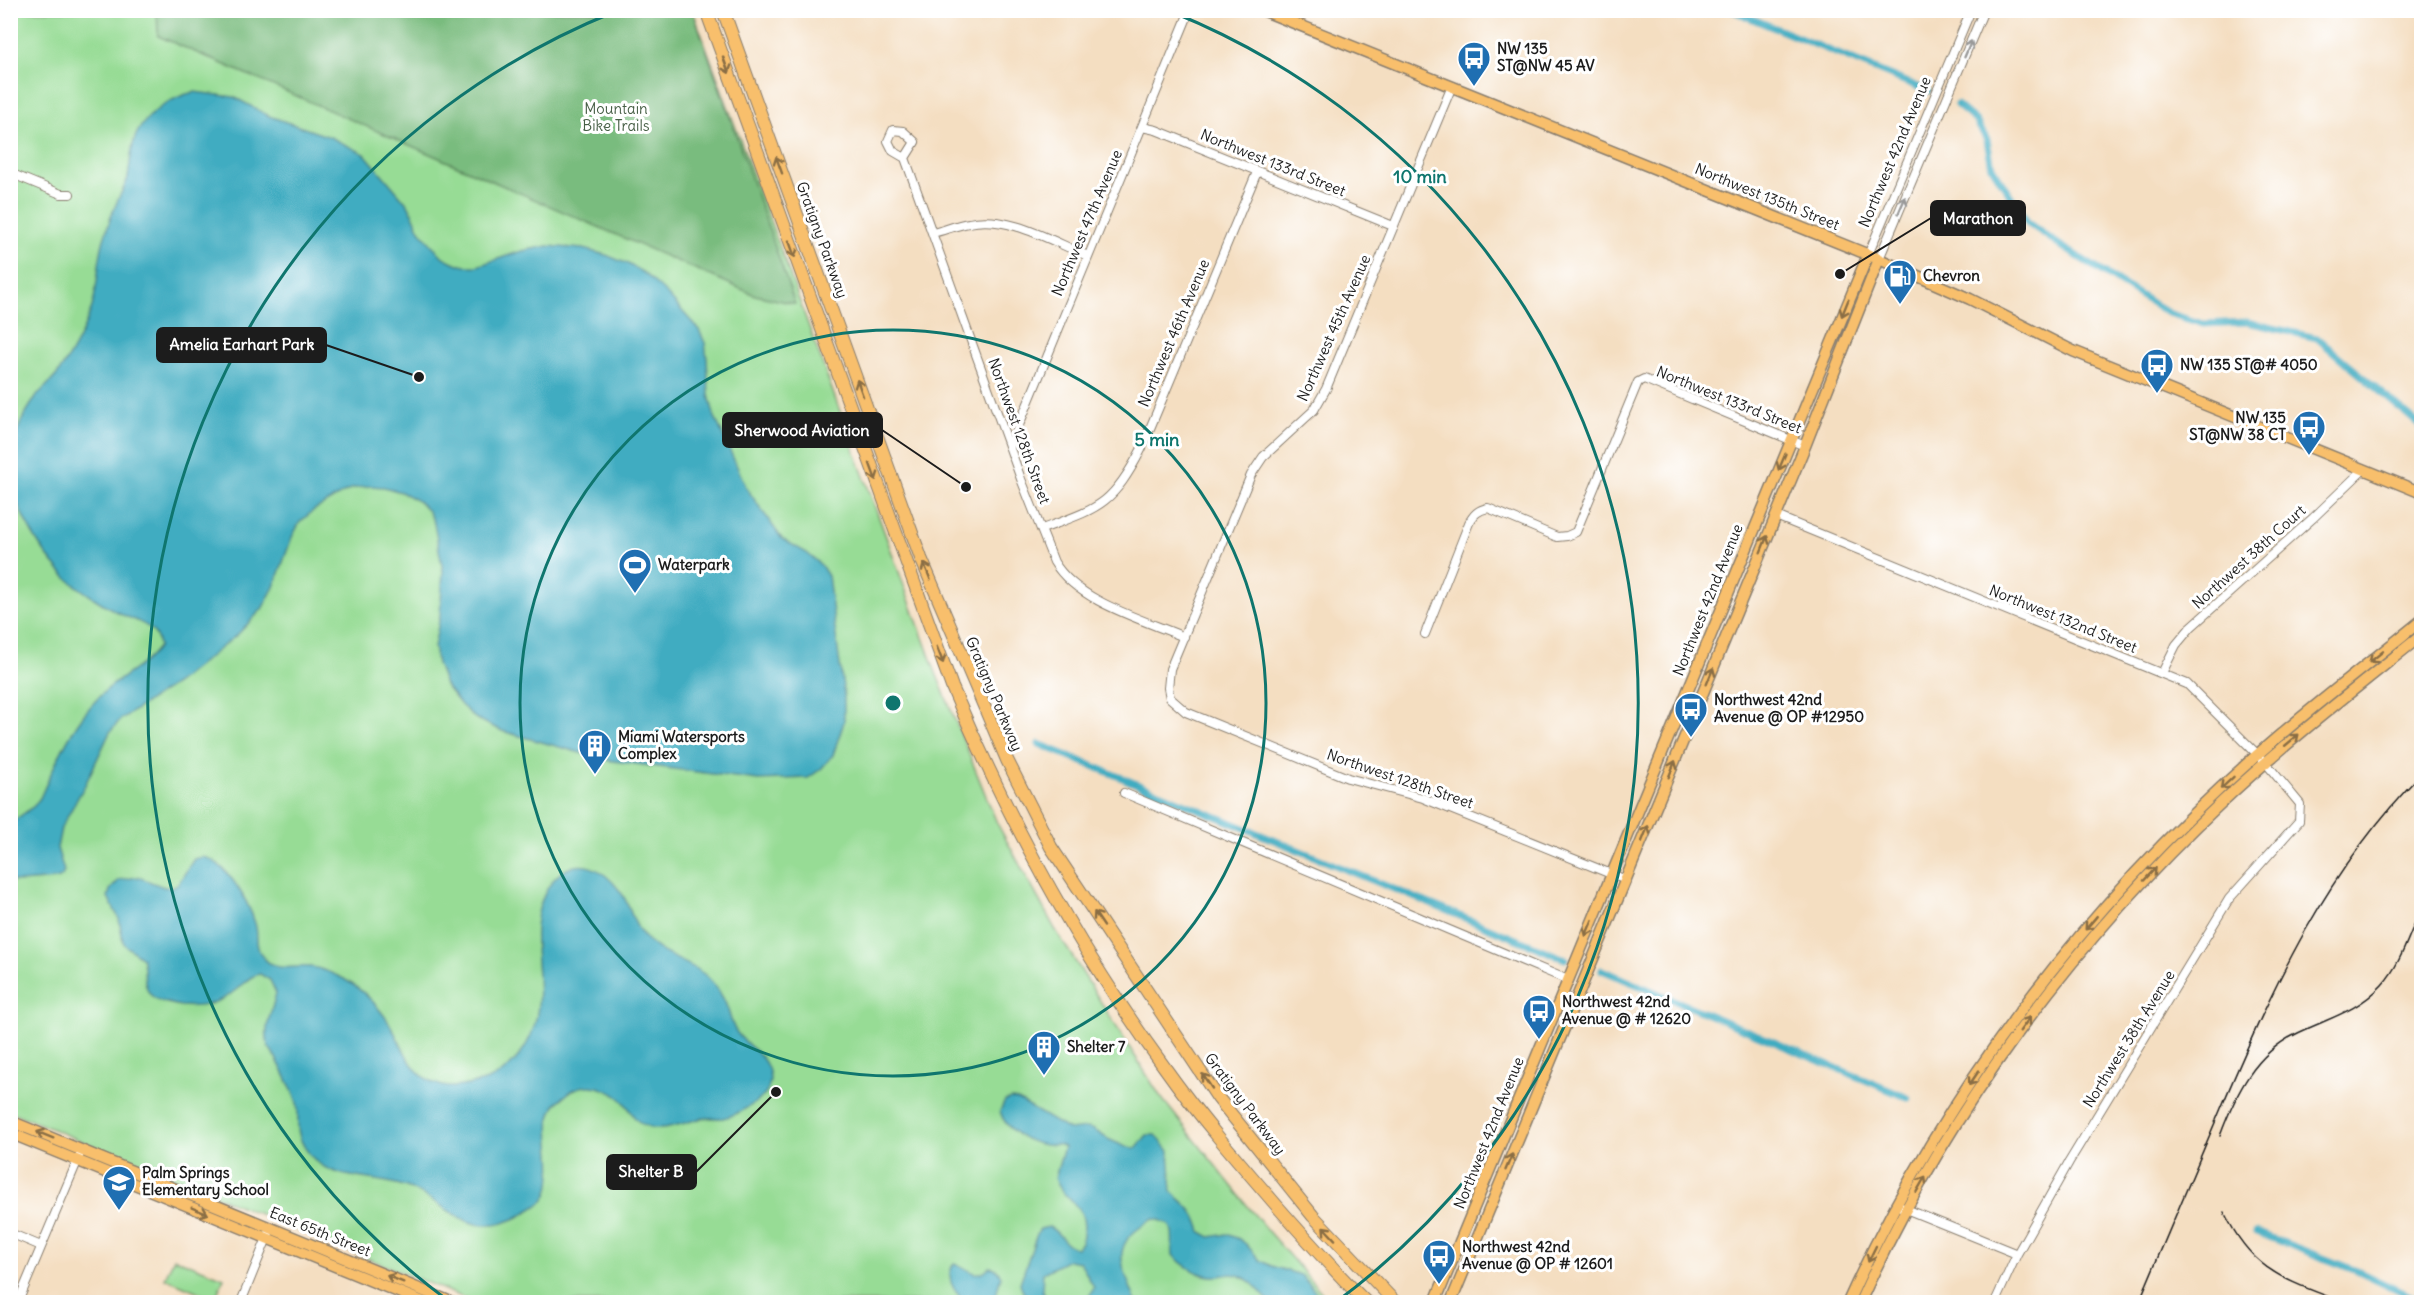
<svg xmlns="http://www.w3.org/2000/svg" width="2432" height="1313" font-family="Delius,sans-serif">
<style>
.green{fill:#97dc95;stroke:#5a7c58;stroke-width:1.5}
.forest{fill:#79bc7e;stroke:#4a6c4d;stroke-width:1.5}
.water{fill:#41acc1;stroke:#2e646e;stroke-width:1.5}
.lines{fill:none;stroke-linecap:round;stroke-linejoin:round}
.canal{stroke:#41acc1;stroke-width:7}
.minor-casing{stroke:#887d6e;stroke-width:10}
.major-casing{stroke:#887d6e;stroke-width:13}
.highway-casing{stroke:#887d6e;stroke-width:14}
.minor{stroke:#fff;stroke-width:8}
.major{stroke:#f8bf6c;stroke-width:10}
.highway{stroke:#f8bf6c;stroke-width:12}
.rail{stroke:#1c1c1c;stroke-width:1.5}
.oneway{stroke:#999}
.oneway2{stroke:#8a6e44}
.ring{fill:none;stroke:#0f766e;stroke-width:3}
.labels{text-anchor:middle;stroke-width:6;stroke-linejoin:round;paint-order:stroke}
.poi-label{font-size:15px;font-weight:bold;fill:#1c1c1c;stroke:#fff;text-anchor:start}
.park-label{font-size:15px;fill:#475f46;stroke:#fff}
.street-label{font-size:15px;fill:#1c1c1c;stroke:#fff}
.centre{fill:#0f766e;stroke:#fff;stroke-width:3}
.ring-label{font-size:18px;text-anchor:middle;font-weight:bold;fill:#0f766e;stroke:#fff;stroke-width:6;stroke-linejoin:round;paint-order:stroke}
.leader{fill:none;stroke:#1c1c1c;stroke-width:2}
.callout-dot{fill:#1c1c1c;stroke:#fff;stroke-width:2}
.callout{fill:#1c1c1c;stroke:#1c1c1c;stroke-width:2}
.callout-label{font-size:16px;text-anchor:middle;font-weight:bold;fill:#fff}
</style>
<rect width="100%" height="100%" fill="#fff"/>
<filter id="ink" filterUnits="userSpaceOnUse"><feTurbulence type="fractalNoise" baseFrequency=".0167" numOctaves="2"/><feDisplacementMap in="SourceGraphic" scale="12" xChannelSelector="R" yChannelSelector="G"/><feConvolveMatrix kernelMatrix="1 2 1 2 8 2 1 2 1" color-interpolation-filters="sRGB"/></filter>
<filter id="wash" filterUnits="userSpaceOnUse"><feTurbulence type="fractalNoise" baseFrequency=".008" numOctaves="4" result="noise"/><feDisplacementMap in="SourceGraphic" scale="24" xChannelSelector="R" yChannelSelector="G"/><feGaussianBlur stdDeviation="1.35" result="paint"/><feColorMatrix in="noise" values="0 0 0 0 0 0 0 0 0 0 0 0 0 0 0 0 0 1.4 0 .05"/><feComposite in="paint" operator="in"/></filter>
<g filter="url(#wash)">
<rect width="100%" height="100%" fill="#f4dec1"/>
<path class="green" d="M11 11H693L936 673 997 823 1055 929 1160 1096 1266 1229 1330 1302H474L11 1112Z
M174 1258 224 1278 215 1299 165 1278Z"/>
<path class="forest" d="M157 11H693L795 304 755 295 158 36Z"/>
<path class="water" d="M194 92 234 97 269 116 330 137 365 154 409 206 420 230 431 244 443 257 453 262 465 266H477L522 251 548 246 583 249 606 255 628 264 644 273 667 294 699 330 705 343 707 359 709 395 714 415 747 489 782 539 807 553 821 565 828 576 844 695V722L833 755 821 769 808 778 758 780 606 760 502 731 475 718 461 705 445 685 437 664 434 647 440 616 443 571 434 523 428 511 418 501 401 492 384 487 370 486 350 489 314 510 300 522 292 537 274 587 262 609 238 634 177 683 121 719 110 732 85 785 61 828 57 848 64 871 62 876 57 879 20 882 11 881V823L34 806 40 798C57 760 72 723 102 694 119 677 146 666 159 646 158 640 156 634 152 630 143 622 133 620 123 615 107 607 80 590 67 578 46 558 27 528 17 502 3 463 13 428 37 396 44 387 53 381 59 372 73 352 84 331 92 307 99 284 97 260 105 236 108 225 112 213 117 202 120 194 126 186 128 177 131 162 130 147 137 133 148 112 172 97 194 92Z
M203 857C226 861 248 901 255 923 259 934 254 946 262 956 276 974 293 965 311 967 322 968 334 974 344 979 358 987 373 1000 383 1014 403 1039 406 1077 443 1086 454 1089 466 1085 477 1083 512 1076 535 1041 538 1006 541 980 534 953 536 927 540 875 582 839 620 891 629 902 631 918 639 930 657 956 682 958 704 974 715 983 724 997 728 1010 731 1019 732 1027 738 1034 747 1046 761 1052 767 1066 774 1081 768 1095 755 1103 745 1109 734 1116 723 1118 717 1119 711 1117 705 1118 684 1121 658 1137 638 1121 632 1116 632 1112 627 1106 618 1093 597 1083 581 1087 575 1088 571 1091 566 1095 537 1114 555 1146 551 1175 550 1184 550 1192 544 1200 538 1206 529 1210 522 1215 470 1243 454 1207 411 1189 384 1177 352 1181 326 1168 314 1162 302 1147 299 1134 296 1123 300 1111 296 1099 290 1086 284 1072 277 1060 276 1057 269 1048 268 1045 263 1028 273 1009 276 993L270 980 260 974C249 976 245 983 237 989 219 1004 203 1008 181 1006 171 1004 157 1002 150 994 142 984 146 969 142 958L126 946 123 942 119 919 108 897 110 890 119 880 138 877 164 887H172L178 884 194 859Z
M1011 1099 1018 1100 1069 1130 1088 1128 1094 1130 1108 1139 1126 1147 1136 1148 1147 1135H1156L1169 1151 1172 1192C1188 1207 1195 1209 1201 1232L1210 1237 1227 1234 1239 1239 1246 1244 1260 1260 1271 1266 1301 1275 1324 1302H1270C1260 1293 1252 1279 1238 1275 1231 1273 1225 1275 1219 1276 1202 1278 1184 1267 1173 1255 1170 1237 1180 1223 1154 1219 1147 1221 1144 1225 1138 1229 1108 1251 1127 1275 1136 1302H1086L1094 1288 1080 1262 1068 1260 1043 1273 1042 1290 1048 1302H1034L1023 1292 1020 1283 1037 1234 1040 1229 1049 1227C1061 1232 1063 1246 1077 1248 1081 1243 1082 1241 1083 1235 1089 1203 1064 1204 1055 1178L1064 1147C1057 1142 1053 1146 1045 1145 1026 1142 1005 1130 1000 1111L1005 1101Z
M954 1263C968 1268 977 1281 989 1267L995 1268 1001 1276 996 1295 998 1300 1002 1302 964 1301C953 1290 945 1278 954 1263Z"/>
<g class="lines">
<path class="canal" d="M1731 10 1928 91
M1957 105 1976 121 1987 140 1992 167 2028 223 2061 246 2168 313 2203 324 2247 322 2317 338 2422 427
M1039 744 1565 959
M1602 970 1908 1098
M2256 1232 2357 1271 2422 1302"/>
</g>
</g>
<g filter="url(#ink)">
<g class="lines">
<defs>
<path id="minor" d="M1452 86 1326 389 1314 410 1263 457 1251 475 1170 669 1168 688 1170 698 1186 712 1348 778 1423 798 1626 880
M1142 127 1156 130 1393 226
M905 158 915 142 903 131 893 130 888 141 893 151 905 158 1021 479 1054 562C1078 602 1142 619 1184 637
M10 173 61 194H70
M933 233C945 230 957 225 969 223 1008 214 1053 242 1088 256
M1868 255 1971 10
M1879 259 1984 10
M1010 447 1190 10
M1776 516 2187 684 2265 762 2300 804 2299 821 2229 899 2069 1162 2017 1254 1995 1302
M1042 529C1098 508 1112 506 1141 450L1257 172
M1425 634 1469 523C1474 514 1478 510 1488 508L1557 537 1567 536 1576 532 1638 382 1644 379 1805 446
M2162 673 2176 645 2191 627 2313 518 2364 469
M1124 793 1568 980
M1901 1207 2017 1254
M10 1233 41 1246
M18 1302 79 1157
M241 1302 269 1233"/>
<path id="major" d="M1262 10 1879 259 1970 299 2073 351 2422 493
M10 1121 451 1302
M10 1133 423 1302
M1435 1302 1868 255
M1451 1302 1805 446 1879 259
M1848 1302C1942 1094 2085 906 2257 755 2310 708 2367 665 2422 620
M1860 1302C1945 1114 2073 942 2223 801 2286 742 2355 689 2422 635"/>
<path id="highway" d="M706 10 952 687C1009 821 1079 951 1165 1068 1199 1116 1238 1161 1277 1206 1306 1239 1335 1272 1366 1302
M723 10 921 558 1007 760 1051 847 1218 1098 1313 1216 1395 1302"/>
</defs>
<use href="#minor" class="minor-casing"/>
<use href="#major" class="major-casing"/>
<use href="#highway" class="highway-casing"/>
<use href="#minor" class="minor"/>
<use href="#major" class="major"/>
<use href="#highway" class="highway"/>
<path class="rail" d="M2220 1136C2236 1093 2255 1053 2298 1033 2329 1018 2358 1011 2382 985 2402 963 2409 933 2422 907
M2224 1212C2253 1272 2284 1279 2342 1302
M2139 1302C2167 1237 2194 1171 2222 1106 2275 982 2326 871 2422 773"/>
</g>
<defs><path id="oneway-shaft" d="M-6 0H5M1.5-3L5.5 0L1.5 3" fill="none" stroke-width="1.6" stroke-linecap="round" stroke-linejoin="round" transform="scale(1.5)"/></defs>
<g class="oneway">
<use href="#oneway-shaft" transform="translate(1968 49) rotate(-67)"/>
<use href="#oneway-shaft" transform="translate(1902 205) rotate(-67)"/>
</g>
<g class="oneway2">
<use href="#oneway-shaft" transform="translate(726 65) rotate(70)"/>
<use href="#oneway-shaft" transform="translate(779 165) rotate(-110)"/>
<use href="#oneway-shaft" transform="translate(792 249) rotate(70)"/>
<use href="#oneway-shaft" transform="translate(1845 308) rotate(112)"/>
<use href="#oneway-shaft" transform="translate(860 388) rotate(-110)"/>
<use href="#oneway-shaft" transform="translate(1782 462) rotate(113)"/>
<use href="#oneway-shaft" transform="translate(873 472) rotate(70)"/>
<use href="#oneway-shaft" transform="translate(1764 544) rotate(-68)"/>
<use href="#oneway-shaft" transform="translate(927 571) rotate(-112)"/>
<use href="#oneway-shaft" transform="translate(940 655) rotate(69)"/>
<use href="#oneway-shaft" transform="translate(2376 657) rotate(141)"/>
<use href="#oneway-shaft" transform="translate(1710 676) rotate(-68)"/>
<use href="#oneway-shaft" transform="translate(2292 740) rotate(-40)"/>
<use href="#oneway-shaft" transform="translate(1672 769) rotate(-68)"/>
<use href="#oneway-shaft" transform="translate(2227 783) rotate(137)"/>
<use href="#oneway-shaft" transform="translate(1645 834) rotate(-68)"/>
<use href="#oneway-shaft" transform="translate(2150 874) rotate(-47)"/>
<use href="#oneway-shaft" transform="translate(1099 919) rotate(-124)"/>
<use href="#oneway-shaft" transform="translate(2091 923) rotate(130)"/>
<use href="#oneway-shaft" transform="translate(1589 928) rotate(113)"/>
<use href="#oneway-shaft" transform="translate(2025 1024) rotate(-54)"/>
<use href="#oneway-shaft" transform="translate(1974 1078) rotate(124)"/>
<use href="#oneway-shaft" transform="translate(1207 1081) rotate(-124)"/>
<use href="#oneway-shaft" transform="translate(45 1135) rotate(-158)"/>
<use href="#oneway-shaft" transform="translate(1509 1162) rotate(-67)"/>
<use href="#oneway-shaft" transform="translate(1921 1184) rotate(-60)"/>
<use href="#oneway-shaft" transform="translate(200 1211) rotate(22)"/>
<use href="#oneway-shaft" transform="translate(1329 1233) rotate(-133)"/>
<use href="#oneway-shaft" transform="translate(1872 1254) rotate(116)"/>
<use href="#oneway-shaft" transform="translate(395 1279) rotate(-158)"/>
</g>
</g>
<g class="ring">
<circle cx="893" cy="703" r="373"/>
<path d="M450 1302A745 745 0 0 1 614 12M1172 12A745 745 0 0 1 1336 1302"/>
</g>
<defs>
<symbol id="bus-pin" viewBox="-11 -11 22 30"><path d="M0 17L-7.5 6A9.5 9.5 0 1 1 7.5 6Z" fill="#1f6fb2" stroke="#fff"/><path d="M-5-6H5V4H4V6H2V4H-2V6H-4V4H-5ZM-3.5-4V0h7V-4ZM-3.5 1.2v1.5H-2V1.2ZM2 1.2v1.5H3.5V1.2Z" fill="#fff"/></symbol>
<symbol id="fuel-pin" viewBox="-11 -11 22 30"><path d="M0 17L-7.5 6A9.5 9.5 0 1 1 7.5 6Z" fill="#1f6fb2" stroke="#fff"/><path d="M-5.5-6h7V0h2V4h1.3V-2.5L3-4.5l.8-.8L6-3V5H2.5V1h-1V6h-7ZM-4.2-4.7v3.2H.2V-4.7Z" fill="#fff"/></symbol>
<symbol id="stadium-pin" viewBox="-11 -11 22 30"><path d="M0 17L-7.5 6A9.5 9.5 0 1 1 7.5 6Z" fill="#1f6fb2" stroke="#fff"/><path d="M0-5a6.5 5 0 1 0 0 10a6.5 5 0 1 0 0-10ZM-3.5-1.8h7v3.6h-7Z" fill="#fff"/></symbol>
<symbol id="building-pin" viewBox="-11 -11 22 30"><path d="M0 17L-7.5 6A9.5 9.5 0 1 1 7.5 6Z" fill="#1f6fb2" stroke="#fff"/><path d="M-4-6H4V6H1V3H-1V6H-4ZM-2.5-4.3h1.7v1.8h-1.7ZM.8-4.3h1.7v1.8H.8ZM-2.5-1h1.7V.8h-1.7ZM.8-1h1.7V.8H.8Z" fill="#fff"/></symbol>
<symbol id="school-pin" viewBox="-11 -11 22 30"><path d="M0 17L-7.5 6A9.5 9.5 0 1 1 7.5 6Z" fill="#1f6fb2" stroke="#fff"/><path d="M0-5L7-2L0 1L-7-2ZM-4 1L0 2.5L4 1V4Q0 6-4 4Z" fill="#fff"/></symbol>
</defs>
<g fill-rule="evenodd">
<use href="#bus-pin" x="1455" y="39" width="38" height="52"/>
<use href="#fuel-pin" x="1881" y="257" width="38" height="52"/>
<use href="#bus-pin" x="2138" y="346" width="38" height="52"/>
<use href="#bus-pin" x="2290" y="408" width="38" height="52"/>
<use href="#stadium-pin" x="616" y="546" width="38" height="52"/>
<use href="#bus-pin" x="1672" y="690" width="38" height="52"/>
<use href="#building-pin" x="576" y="727" width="38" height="52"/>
<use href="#bus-pin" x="1520" y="992" width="38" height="52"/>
<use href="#building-pin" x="1025" y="1028" width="38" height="52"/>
<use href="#school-pin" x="100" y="1163" width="38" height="52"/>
<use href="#bus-pin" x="1420" y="1237" width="38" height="52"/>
</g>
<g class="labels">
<g class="poi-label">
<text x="1497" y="54">NW 135<tspan x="1497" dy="17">ST@NW 45 AV</tspan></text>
<text x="1923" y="281">Chevron</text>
<text x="2180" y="370">NW 135 ST@# 4050</text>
<text x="2286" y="423" text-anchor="end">NW 135<tspan x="2286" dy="17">ST@NW 38 CT</tspan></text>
<text x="658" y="570">Waterpark</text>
<text x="1714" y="705">Northwest 42nd<tspan x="1714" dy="17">Avenue @ OP #12950</tspan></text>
<text x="618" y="742">Miami Watersports<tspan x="618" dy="17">Complex</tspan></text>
<text x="1562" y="1007">Northwest 42nd<tspan x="1562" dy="17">Avenue @ # 12620</tspan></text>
<text x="1067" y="1052">Shelter 7</text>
<text x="142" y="1178">Palm Springs<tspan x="142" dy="17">Elementary School</tspan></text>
<text x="1462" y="1252">Northwest 42nd<tspan x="1462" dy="17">Avenue @ OP # 12601</tspan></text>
</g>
<g class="park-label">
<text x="616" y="114">Mountain<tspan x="616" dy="17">Bike Trails</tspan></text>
</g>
<g class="street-label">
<text transform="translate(1895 152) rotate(-67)" y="5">Northwest 42nd Avenue</text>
<text transform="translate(1273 163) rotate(22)" y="5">Northwest 133rd Street</text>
<text transform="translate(1767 197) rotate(22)" y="5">Northwest 135th Street</text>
<text transform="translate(1087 223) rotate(-67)" y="5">Northwest 47th Avenue</text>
<text transform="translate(822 240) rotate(70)" y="5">Gratigny Parkway</text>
<text transform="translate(1334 328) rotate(-66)" y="5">Northwest 45th Avenue</text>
<text transform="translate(1174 333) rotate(-67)" y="5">Northwest 46th Avenue</text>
<text transform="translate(1729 400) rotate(22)" y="5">Northwest 133rd Street</text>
<text transform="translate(1019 431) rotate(70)" y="5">Northwest 128th Street</text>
<text transform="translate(2249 557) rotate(-42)" y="5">Northwest 38th Court</text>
<text transform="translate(1708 600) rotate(-68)" y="5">Northwest 42nd Avenue</text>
<text transform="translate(2063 619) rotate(22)" y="5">Northwest 132nd Street</text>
<text transform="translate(994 694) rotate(67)" y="5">Gratigny Parkway</text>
<text transform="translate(1400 779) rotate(19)" y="5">Northwest 128th Street</text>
<text transform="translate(2129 1039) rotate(-58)" y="5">Northwest 38th Avenue</text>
<text transform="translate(1245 1104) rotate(53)" y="5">Gratigny Parkway</text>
<text transform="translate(1489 1133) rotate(-68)" y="5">Northwest 42nd Avenue</text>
<text transform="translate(320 1232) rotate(22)" y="5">East 65th Street</text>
</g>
</g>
<circle cx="893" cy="703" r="9" class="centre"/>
<g class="ring-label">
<text x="1420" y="183">10 min</text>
<text x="1157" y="446">5 min</text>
</g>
<path class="leader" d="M1840 274L1931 218M419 377L326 345M966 487L882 430M776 1092L696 1172"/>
<g class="callout-dot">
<circle cx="1840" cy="274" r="6"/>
<circle cx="419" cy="377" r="6"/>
<circle cx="966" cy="487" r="6"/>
<circle cx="776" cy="1092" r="6"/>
</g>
<g class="callout">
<rect x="1931" y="201" width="94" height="34" rx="6"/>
<rect x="157" y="328" width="169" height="34" rx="6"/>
<rect x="723" y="413" width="159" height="34" rx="6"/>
<rect x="607" y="1155" width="89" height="34" rx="6"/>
</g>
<g class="callout-label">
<text x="1978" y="224">Marathon</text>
<text x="242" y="350">Amelia Earhart Park</text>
<text x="802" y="436">Sherwood Aviation</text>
<text x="651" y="1177">Shelter B</text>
</g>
<rect width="2432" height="1313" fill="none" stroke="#fff" stroke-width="36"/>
</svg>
